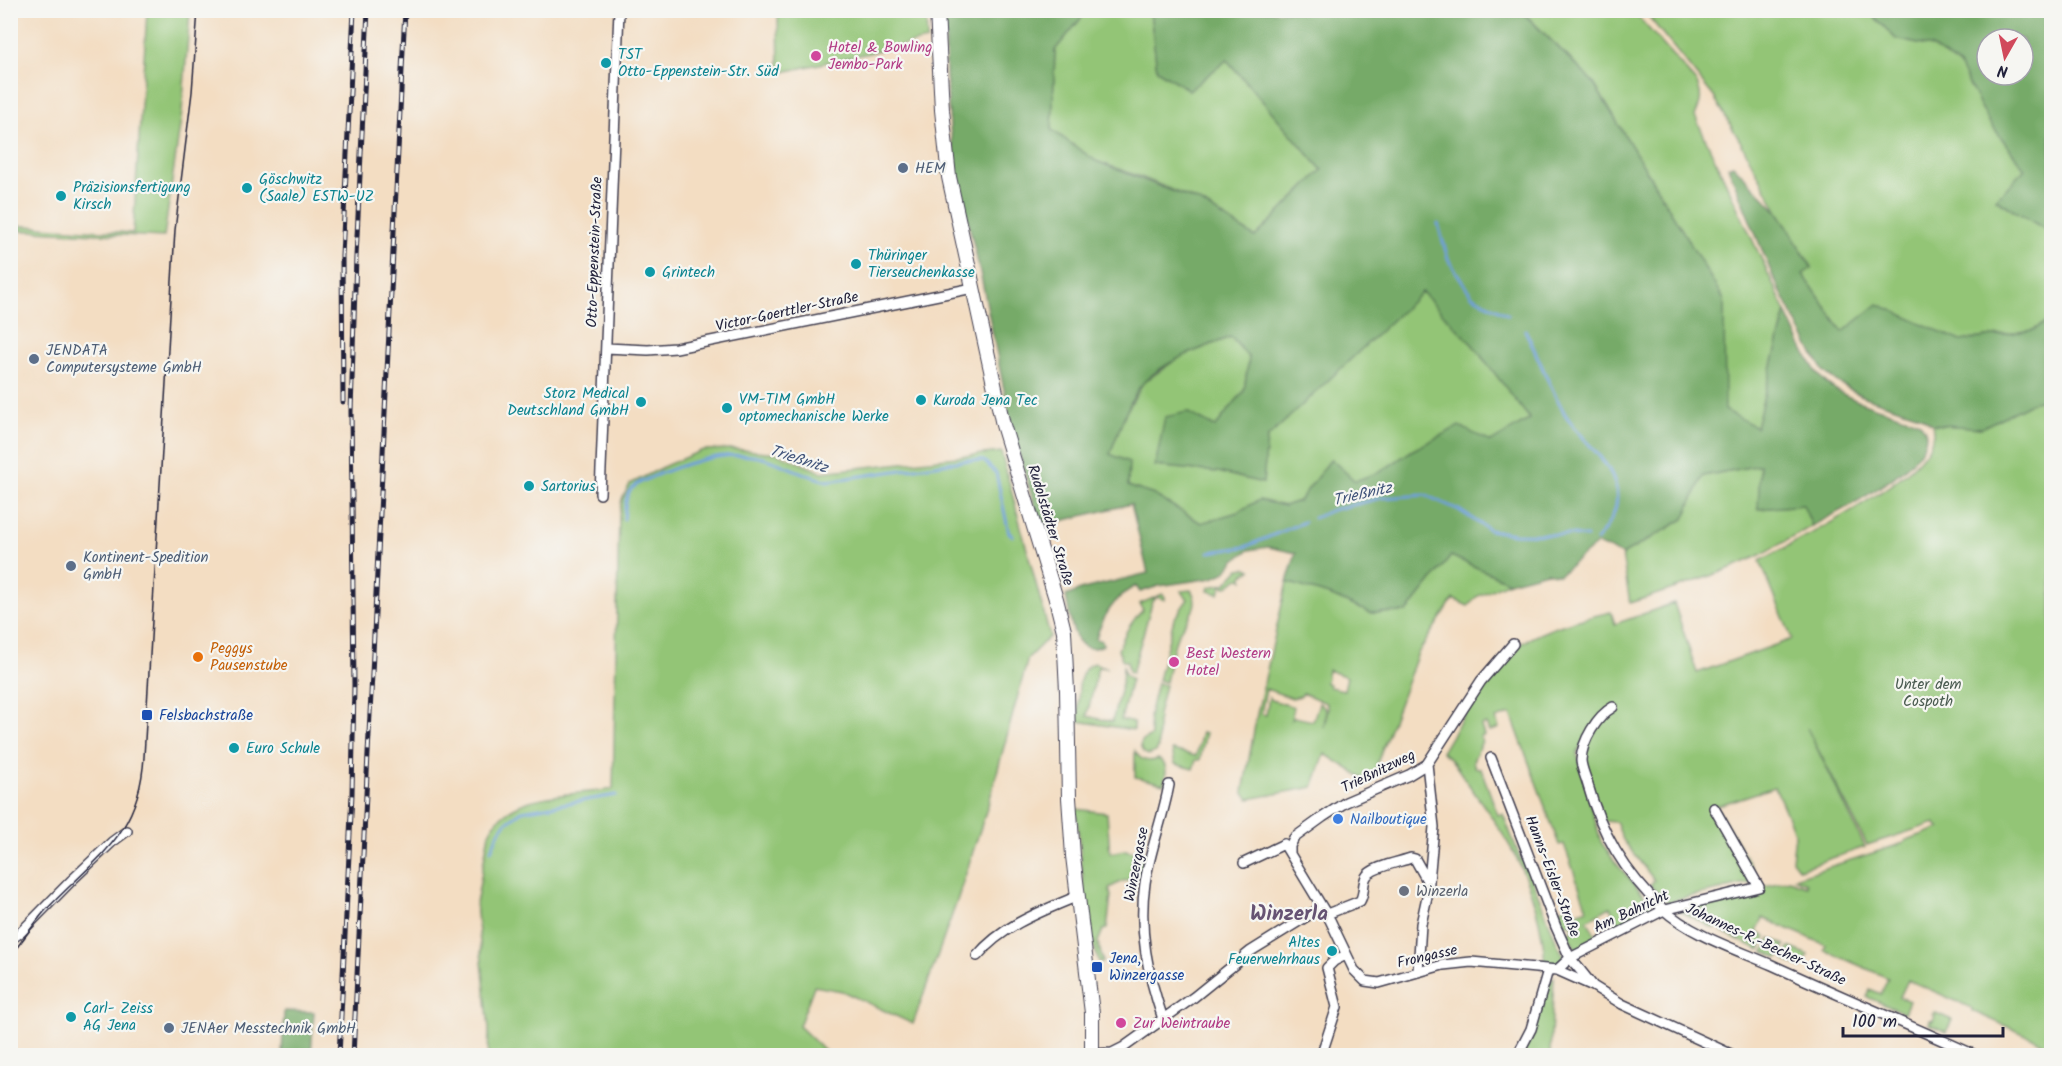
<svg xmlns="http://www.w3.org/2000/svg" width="2062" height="1066" font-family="Kalam,sans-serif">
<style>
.green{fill:#93c576;stroke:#5a7458;stroke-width:1.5;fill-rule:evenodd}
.forest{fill:#76aa67;stroke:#4c6651;stroke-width:1.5;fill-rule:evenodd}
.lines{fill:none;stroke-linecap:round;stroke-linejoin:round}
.stream{stroke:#6fa0d9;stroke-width:3}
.street-casing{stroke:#413e4f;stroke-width:12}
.secondary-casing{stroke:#413e4f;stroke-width:16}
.street{stroke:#fff;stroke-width:9}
.secondary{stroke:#fff;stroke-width:14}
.tram{stroke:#22223b;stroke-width:1.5}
.rail-casing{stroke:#22223b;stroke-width:5}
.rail{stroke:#f6f6f2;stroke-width:3;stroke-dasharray:9;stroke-linecap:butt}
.hotel-dot{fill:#d1479c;stroke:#f6f6f2;stroke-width:2}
.culture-dot{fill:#0f9aa8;stroke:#f6f6f2;stroke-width:2}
.service-dot{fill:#5c6f8a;stroke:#f6f6f2;stroke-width:2}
.food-dot{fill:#e8710a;stroke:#f6f6f2;stroke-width:2}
.transit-dot{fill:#1a4fb4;stroke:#f6f6f2;stroke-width:2}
.shop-dot{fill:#3f7fe0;stroke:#f6f6f2;stroke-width:2}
.worship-dot{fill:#6b7280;stroke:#f6f6f2;stroke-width:2}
.labels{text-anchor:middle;stroke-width:4.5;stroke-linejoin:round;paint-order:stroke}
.hotel-label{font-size:15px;fill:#b23c85;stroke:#f6f6f2;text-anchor:start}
.culture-label{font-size:15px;fill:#0d838f;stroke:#f6f6f2;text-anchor:start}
.service-label{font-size:15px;fill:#4e5e75;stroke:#f6f6f2;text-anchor:start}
.street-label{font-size:15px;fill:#22223b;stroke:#f6f6f2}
.food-label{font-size:15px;fill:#c56008;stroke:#f6f6f2;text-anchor:start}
.park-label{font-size:15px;fill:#4a5b50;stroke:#f6f6f2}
.transit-label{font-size:15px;fill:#164399;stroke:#f6f6f2;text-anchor:start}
.shop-label{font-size:15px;fill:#366cbe;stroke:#f6f6f2;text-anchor:start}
.worship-label{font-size:15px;fill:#5b616d;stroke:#f6f6f2;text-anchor:start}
.water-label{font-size:16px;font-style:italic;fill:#41547a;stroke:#f6f6f2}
.district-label{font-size:21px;font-weight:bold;fill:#665373;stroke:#f6f6f2}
</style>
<rect width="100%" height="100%" fill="#f6f6f2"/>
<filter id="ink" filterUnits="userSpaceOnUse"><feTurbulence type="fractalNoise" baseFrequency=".0167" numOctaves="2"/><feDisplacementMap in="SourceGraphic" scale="12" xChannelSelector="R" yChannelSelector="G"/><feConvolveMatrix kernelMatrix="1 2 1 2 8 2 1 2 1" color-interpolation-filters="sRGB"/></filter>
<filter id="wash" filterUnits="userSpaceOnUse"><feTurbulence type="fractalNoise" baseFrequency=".008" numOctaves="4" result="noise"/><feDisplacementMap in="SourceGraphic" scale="24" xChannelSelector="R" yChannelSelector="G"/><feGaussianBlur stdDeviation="1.35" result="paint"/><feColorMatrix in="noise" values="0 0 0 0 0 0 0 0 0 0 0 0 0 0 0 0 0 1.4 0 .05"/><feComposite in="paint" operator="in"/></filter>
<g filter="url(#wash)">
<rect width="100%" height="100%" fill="#f3ddc2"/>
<path class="green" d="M1521 10 1633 11 1696 82C1703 95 1701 103 1695 116L1786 312 1756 427 1724 410V300L1593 82Z
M147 11H190L182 112 164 237 11 230V225L133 233Z
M778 11H926L927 40 779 73Z
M1087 11H1150L1157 70 1189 90 1227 60 1322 170 1255 237 1200 202 1141 177 1096 161 1052 130 1055 50Z
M1644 11H1869L1896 39 1932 47 1959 65 1988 120 2025 169 1996 199 2051 233V320L2033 330 1961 341 1878 304 1843 332 1803 274 1812 267 1778 212 1740 141 1714 97Z
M1422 292 1472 344 1531 419 1491 443 1413 450 1380 472 1355 481 1331 459 1299 501 1284 506 1259 500 1238 512 1201 523 1154 495 1128 486 1110 454 1125 414 1143 383 1180 357 1231 337 1249 358 1244 391 1215 427 1187 412 1155 466 1218 472 1263 483 1267 438Z
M2051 399 2052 1042 2050 1041 2044 1055H2037L2042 1042 1972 1011V1008L1908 980 1900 997 1909 1001 1904 1013 1867 997 1870 989 1881 994 1888 978 1824 950 1826 945 1763 918 1757 932 1766 937 1760 950 1722 932 1725 926 1718 923 1715 929 1676 909 1789 880 1806 886V883L1794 878 1904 843 1907 840 1940 828 1935 823 1867 845 1807 728 1865 847 1799 869 1792 860 1795 834 1775 787 1716 806 1760 881 1678 899 1669 903 1650 885 1654 880 1623 840 1616 822 1603 821 1583 760 1586 736 1577 754 1601 842 1615 862 1655 908 1615 931H1612L1610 927 1617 921 1610 907 1587 920 1595 934 1602 931 1604 937 1577 951 1567 933 1573 930 1570 923 1564 925 1557 910 1568 906 1571 915 1587 909 1564 844 1559 845 1511 714 1496 719 1499 728 1489 732 1486 724 1481 726 1484 735 1480 737 1482 741 1473 761 1475 767 1481 769 1498 815 1503 814 1521 860 1524 859 1557 943 1564 956V960L1559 966 1545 965C1544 929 1530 881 1512 850 1497 822 1476 796 1458 769L1450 758 1442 752C1459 724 1493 660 1520 644 1548 627 1580 619 1611 612L1615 624 1674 603 1697 673 1792 639 1760 561C1800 539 1916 483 1931 442 1934 435 1933 430 1932 424L1981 428 2033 402Z
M734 449 777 453 821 472 1001 452 1050 636 1028 658 989 802 957 901 913 1024 842 991 814 986 799 1026 829 1055H488L489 1029 476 904 489 833C510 790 573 796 613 789L619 515 622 499 630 484 667 465 703 450Z
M1760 465 1759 509 1803 505 1812 526C1794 536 1775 548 1756 557 1715 576 1673 589 1630 603L1622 555 1684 519 1703 476Z
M1451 556 1509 582 1476 597 1468 606 1453 599 1418 653 1371 780H1366L1325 754 1313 787 1249 799 1243 792 1257 714 1287 582 1332 596 1370 613 1407 612ZM1328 670 1347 677 1344 690 1329 687V684L1326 683ZM1266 689 1292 698 1301 696 1303 693 1326 703 1328 709 1324 727 1326 709 1319 703 1313 721 1294 717 1291 720 1294 707 1272 700 1269 697 1266 715 1261 714Z
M1247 568 1251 570 1243 575V580L1238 578 1227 587 1221 586 1219 594 1208 591 1209 587 1225 584 1239 569Z
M1191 590C1204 609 1181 622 1176 639 1172 653 1169 667 1166 682L1158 680 1174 619 1188 599 1181 591Z
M1163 594 1165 597V600L1157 597 1152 603 1132 673 1129 672 1127 661H1123L1118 650C1124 635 1130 622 1143 610L1139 604Z
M1094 663 1107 668 1098 667 1087 716 1112 722 1122 683 1123 665 1125 675 1131 679 1121 720 1134 723V730L1078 721C1080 703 1073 670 1094 663Z
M1157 683 1165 685 1158 715V748L1156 752 1148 755 1143 752 1140 746 1142 741 1151 736 1149 716Z
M1202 732 1206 733 1200 760H1196L1193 769 1175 764 1172 750 1196 756Z
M1135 751C1140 760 1148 763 1158 759 1169 765 1166 773 1164 784L1135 777Z
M1076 809 1107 813 1110 853 1125 850 1144 854 1139 879 1123 881 1109 888 1111 896 1107 929 1103 930 1098 942 1103 962H1099L1088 929Z
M1770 938 1785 945 1779 958 1764 952Z
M1789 947 1808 955 1802 968 1784 960Z
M1554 977 1550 1055 1521 1056C1538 1035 1538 990 1554 977Z
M1934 1012 1952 1020 1946 1032 1929 1024 1930 1020 1933 1021 1935 1015 1933 1014Z"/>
<path class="forest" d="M945 11H1087L1055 50 1052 130 1096 161 1200 202 1255 237 1322 170 1227 60 1189 90 1157 70 1150 11H1521L1593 82 1724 300 1725 410 1756 427 1786 312C1796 333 1804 355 1818 374 1837 400 1889 411 1918 421 1958 454 1834 514 1812 526L1803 505 1758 509 1760 465 1703 476 1684 519 1622 555 1597 544 1559 575 1547 572 1509 582 1451 556 1407 612 1370 613 1332 596 1287 582 1296 553 1268 547 1249 550 1235 560 1224 573 1213 578 1159 586 1140 592 1136 586C1115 596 1102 617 1096 639L1102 641 1103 645C1072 661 1070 614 1066 596L1083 589 1148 573 1131 504 1041 526 1013 434 982 281 958 177 950 128 946 74ZM1422 292 1472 344 1530 419 1491 442 1459 426 1413 450 1380 472 1355 481 1331 459 1299 501 1284 506 1259 500 1238 512 1201 523 1154 495 1128 486 1129 462 1110 454C1118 433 1129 398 1144 382 1166 360 1202 348 1231 337L1249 358 1244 391 1215 427 1187 412 1165 417 1155 466 1218 472 1263 483 1267 438Z
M1869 11H2051V233L1996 199 2025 169 1988 120 1959 65 1932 47 1896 39ZM1987 39H2023V75H1987Z
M1733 165 1778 212 1812 268 1803 274 1843 332 1878 304 1961 341 2033 330 2051 320V399L2033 402 1981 428 1932 424 1919 415 1864 397 1842 385 1824 372 1814 356 1774 279 1728 167Z
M284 1011 314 1012 311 1055H282Z"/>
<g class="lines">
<path class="stream" d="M1438 224 1448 259 1472 296 1508 315
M1525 330C1539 358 1550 388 1565 414 1582 443 1623 467 1616 505 1614 518 1604 530 1596 541
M1314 518 1332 510 1381 498 1425 495 1459 510 1489 530 1514 534 1572 535 1587 537
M624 519C625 510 625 499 629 492 634 484 644 481 652 477 684 463 723 450 759 457 783 463 804 476 828 481L969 460 984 461 996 473 1009 533 1013 536
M1209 552 1245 547 1304 522
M491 850 500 830 508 821 522 811 616 795"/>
</g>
</g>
<g filter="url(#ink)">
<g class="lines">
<defs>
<path id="street" d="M606 348 648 350 676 348 973 288
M600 494 619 10
M1613 707C1597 716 1582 741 1581 760 1581 767 1585 775 1587 782 1601 833 1624 872 1663 909 1691 935 1738 950 1772 965 1840 996 1909 1025 1977 1056
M1491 758 1556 927 1570 958 1581 971 1593 986 1622 1004 1735 1056
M1290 854V846L1294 838 1323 817 1346 802 1409 775 1427 764 1481 681 1513 644
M1244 863 1284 844 1330 920 1354 970 1365 981 1379 983 1443 965 1471 962 1557 970 1593 986
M1327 914 1360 901C1365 893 1362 885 1366 877 1371 867 1400 862 1411 858L1415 859 1429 884
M10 940 21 932 72 880 112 842 127 831
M977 956C1003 925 1042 911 1078 896
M1557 970 1570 958 1664 910 1759 887 1714 808
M1418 972 1421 924 1428 892 1434 827 1427 764
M1163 1019C1148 975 1138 930 1145 883 1150 850 1163 818 1169 785
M1092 1054 1112 1053 1124 1047 1194 997 1251 951 1322 907
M1321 1056 1337 1007 1327 968 1334 961 1346 955
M1517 1056 1531 1029 1548 970"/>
<path id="secondary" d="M937 10 942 110 949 177 1003 425 1056 599 1064 631 1067 691 1069 798 1073 856 1092 1013V1056"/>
</defs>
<use href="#street" class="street-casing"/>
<use href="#secondary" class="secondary-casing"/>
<use href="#street" class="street"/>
<use href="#secondary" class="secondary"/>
<path class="tram" d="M10 956C22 942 32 926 44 912 94 858 139 838 144 757L175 230 192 92 198 10"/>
<defs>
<path id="rail" d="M343 402 342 256 354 10
M339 1056 352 794 354 685 351 411 356 257 368 10
M353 1056 405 10"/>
</defs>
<use href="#rail" class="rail-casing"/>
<use href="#rail" class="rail"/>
</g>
</g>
<g class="hotel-dot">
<circle cx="816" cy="56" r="6"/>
<circle cx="1174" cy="662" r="6"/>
<circle cx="1121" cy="1023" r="6"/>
</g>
<g class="culture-dot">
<circle cx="606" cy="63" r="6"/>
<circle cx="247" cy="188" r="6"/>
<circle cx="61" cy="196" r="6"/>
<circle cx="856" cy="264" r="6"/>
<circle cx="650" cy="272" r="6"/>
<circle cx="921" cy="400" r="6"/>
<circle cx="641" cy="402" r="6"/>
<circle cx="727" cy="408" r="6"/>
<circle cx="529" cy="486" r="6"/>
<circle cx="234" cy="748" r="6"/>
<circle cx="1332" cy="951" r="6"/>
<circle cx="71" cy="1017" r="6"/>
</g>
<g class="service-dot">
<circle cx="903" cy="168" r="6"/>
<circle cx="34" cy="359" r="6"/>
<circle cx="71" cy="566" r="6"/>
<circle cx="169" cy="1028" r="6"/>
</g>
<circle class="food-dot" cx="198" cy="657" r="6"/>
<g class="transit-dot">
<rect x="141" y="709" width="12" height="12" rx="3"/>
<rect x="1091" y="961" width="12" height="12" rx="3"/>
</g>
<circle class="shop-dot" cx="1338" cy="819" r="6"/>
<circle class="worship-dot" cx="1404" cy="891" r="6"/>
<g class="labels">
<g class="hotel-label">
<text x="828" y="52">Hotel &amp; Bowling<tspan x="828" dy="17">Jembo-Park</tspan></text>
<text x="1186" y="658">Best Western<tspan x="1186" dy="17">Hotel</tspan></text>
<text x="1133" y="1028">Zur Weintraube</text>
</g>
<g class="culture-label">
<text x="618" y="59">TST<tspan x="618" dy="17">Otto-Eppenstein-Str. Süd</tspan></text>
<text x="259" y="184">Göschwitz<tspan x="259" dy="17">(Saale) ESTW-UZ</tspan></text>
<text x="73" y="192">Präzisionsfertigung<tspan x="73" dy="17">Kirsch</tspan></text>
<text x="868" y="260">Thüringer<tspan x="868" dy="17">Tierseuchenkasse</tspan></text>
<text x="662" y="277">Grintech</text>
<text x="629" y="398" text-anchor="end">Storz Medical<tspan x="629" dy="17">Deutschland GmbH</tspan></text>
<text x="739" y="404">VM-TIM GmbH<tspan x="739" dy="17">optomechanische Werke</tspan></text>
<text x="933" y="405">Kuroda Jena Tec</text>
<text x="541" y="491">Sartorius</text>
<text x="246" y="753">Euro Schule</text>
<text x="1320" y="947" text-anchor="end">Altes<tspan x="1320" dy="17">Feuerwehrhaus</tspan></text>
<text x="83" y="1013">Carl- Zeiss<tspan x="83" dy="17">AG Jena</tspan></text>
</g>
<g class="service-label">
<text x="915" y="173">HEM</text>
<text x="46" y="355">JENDATA<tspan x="46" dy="17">Computersysteme GmbH</tspan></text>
<text x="83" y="562">Kontinent-Spedition<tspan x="83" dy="17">GmbH</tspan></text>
<text x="181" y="1033">JENAer Messtechnik GmbH</text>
</g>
<g class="street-label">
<text transform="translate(594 252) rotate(-88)" y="5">Otto-Eppenstein-Straße</text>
<text transform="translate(787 311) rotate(-12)" y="5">Victor-Goerttler-Straße</text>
<text transform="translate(1051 525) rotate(73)" y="5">Rudolstädter Straße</text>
<text transform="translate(1378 771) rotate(-26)" y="5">Trießnitzweg</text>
<text transform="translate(1136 864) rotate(-79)" y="5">Winzergasse</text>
<text transform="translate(1553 876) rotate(69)" y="5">Hanns-Eisler-Straße</text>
<text transform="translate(1631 911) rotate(-25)" y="5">Am Bahricht</text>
<text transform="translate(1766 944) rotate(25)" y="5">Johannes-R.-Becher-Straße</text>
<text transform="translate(1427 956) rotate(-13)" y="5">Frongasse</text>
</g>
<g class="food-label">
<text x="210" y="653">Peggys<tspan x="210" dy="17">Pausenstube</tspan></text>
</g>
<g class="park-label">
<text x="1928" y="689">Unter dem<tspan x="1928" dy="17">Cospoth</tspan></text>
</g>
<g class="transit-label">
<text x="159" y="720">Felsbachstraße</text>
<text x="1109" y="963">Jena,<tspan x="1109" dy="17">Winzergasse</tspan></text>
</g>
<g class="shop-label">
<text x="1350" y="824">Nailboutique</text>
</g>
<g class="worship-label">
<text x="1416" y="896">Winzerla</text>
</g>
<g class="water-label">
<text transform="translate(799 458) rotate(18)" y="6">Trießnitz</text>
<text transform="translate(1362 493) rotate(-13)" y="6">Trießnitz</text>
</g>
<g class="district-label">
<text x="1289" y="920">Winzerla</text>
</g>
</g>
<rect width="2062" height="1066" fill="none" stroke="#f6f6f2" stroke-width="36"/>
<g transform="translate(2005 57) rotate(189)"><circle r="28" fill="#f6f6f2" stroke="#a1a1a9" stroke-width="1.5"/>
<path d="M0-4.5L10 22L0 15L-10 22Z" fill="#d1495b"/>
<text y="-9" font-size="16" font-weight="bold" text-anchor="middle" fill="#22223b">N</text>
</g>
<path d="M1843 1027v9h160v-9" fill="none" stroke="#22223b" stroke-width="3"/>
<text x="1852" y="1027" font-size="18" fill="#22223b" stroke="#f6f6f2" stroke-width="4.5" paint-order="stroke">100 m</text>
</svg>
